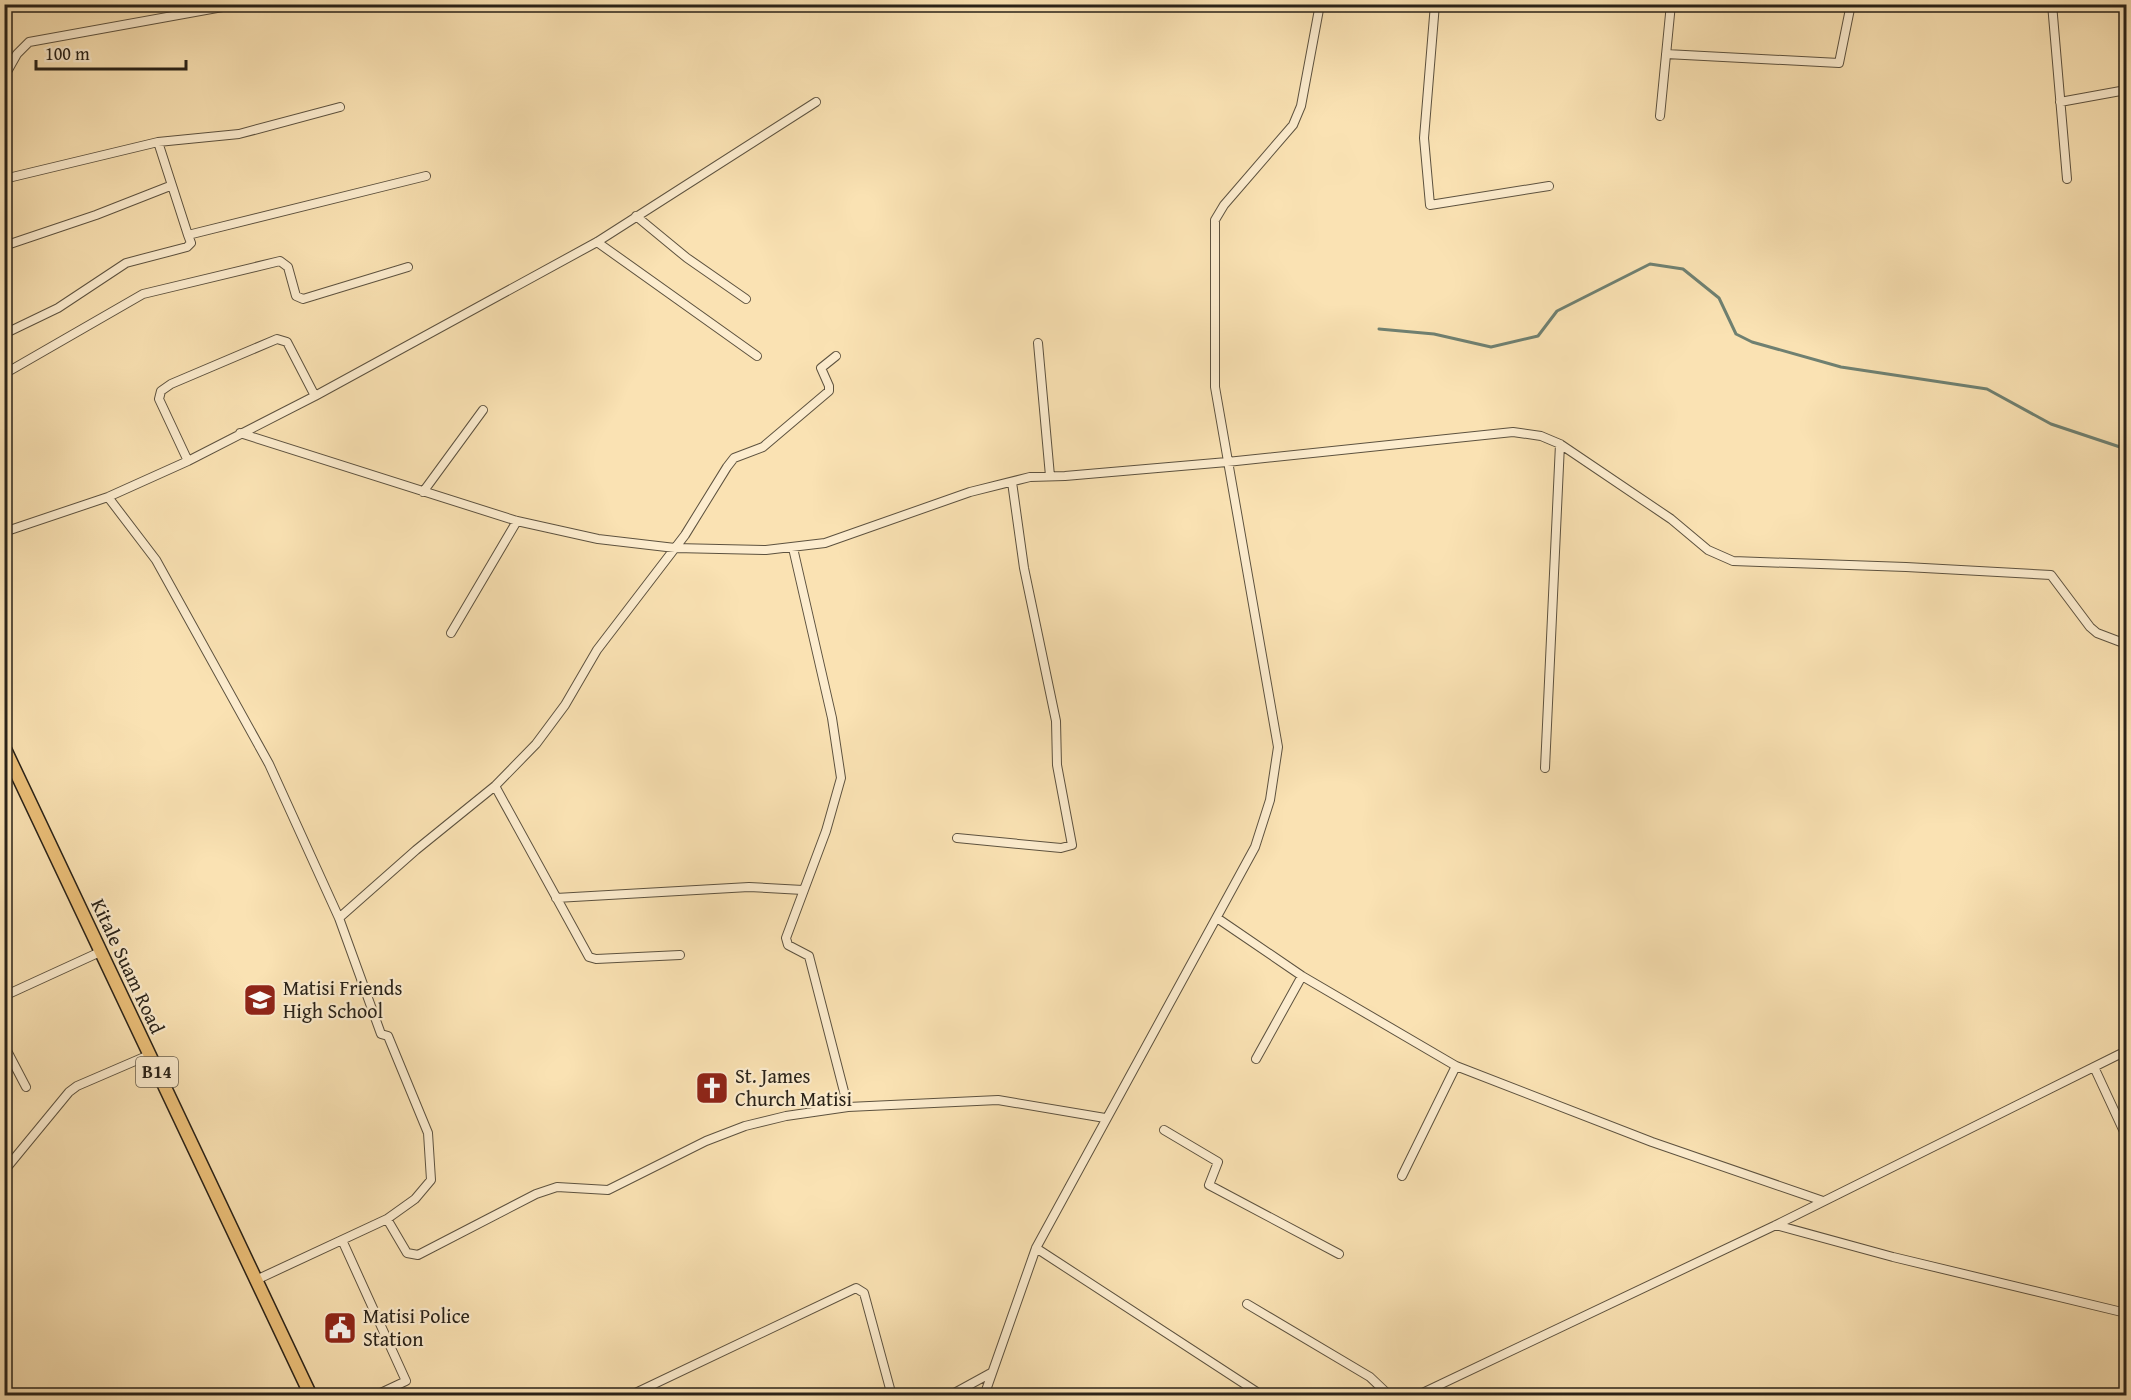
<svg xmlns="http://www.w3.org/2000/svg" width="2131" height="1400" font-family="'Gentium Book Plus',serif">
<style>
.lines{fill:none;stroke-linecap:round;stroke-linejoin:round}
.stream{stroke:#6f8071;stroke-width:3}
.minor-casing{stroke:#5d523f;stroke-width:10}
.trunk-casing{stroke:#292218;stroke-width:15}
.minor{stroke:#fcecce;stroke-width:8}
.trunk{stroke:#edc17a;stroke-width:12}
.labels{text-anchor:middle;stroke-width:4.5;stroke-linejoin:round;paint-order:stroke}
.shield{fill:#fcecce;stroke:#685f4f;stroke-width:1.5}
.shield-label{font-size:18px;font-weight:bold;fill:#292218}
.street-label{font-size:20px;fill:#292218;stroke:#fcecce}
.poi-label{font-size:20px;fill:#292218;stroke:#fcecce;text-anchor:start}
</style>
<rect width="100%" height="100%" fill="#fae2b3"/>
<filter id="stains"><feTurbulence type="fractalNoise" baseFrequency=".00333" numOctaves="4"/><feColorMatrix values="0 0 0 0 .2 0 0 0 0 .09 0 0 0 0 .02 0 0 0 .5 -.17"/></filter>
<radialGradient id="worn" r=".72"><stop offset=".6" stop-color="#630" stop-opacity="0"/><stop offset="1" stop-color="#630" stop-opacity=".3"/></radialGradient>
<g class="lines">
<path class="stream" d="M1379 329 1434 334 1491 347 1538 336 1557 311 1650 264 1683 269 1719 298 1736 334 1752 342 1841 367 1987 389 2051 424 2126 449"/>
<defs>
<path id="minor" d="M1435 4 1424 138 1430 205 1549 186
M2052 4 2067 179
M1666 54 1839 63 1851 4
M4 77 17 54 29 42 239 4
M2060 102 2126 90
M1660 116 1671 4
M158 142 188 235
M4 179 158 142 239 134 340 107
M636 216 687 258 746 299
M597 242 757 356
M4 246 96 215 170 186
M4 334 58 308 126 263 187 247 191 243 188 235 426 176
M1038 343 1050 476
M4 374 143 294 280 261 288 267 296 296 303 299 408 267
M240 433 517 521 598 539 675 548 766 550 825 543 970 492 1030 477 1065 476 1227 462 1513 432 1541 436 1560 444 1671 519 1708 550 1733 561 1906 567 2051 575 2090 627 2097 633 2126 644
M188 461 159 399 161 391 171 384 277 339 287 342 315 396
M423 492 483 410
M108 497 156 560 269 764 339 918 381 1034 388 1036 428 1133 431 1180 415 1199 387 1219
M4 532 108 497 188 461 315 396 597 242 816 102
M793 548 832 718 841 778 826 831 786 938 788 945 809 956 810 960 848 1107
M451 633 517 521
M1545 768 1560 444
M495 786 589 957 596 959 680 955
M957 838 1061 848 1072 845 1057 765 1056 721 1024 568 1012 482
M556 898 749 887 803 890
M339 918 416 850 495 786 536 744 565 705 597 650 685 535 727 467 734 458 763 447 829 391V386L821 368 836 356
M1217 918 1302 976 1456 1066 1652 1142 1823 1201
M4 996 100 952
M4 1045 26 1087
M1256 1059 1302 976
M2094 1067 2126 1136
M1164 1130 1218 1162 1209 1185 1339 1254
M4 1171 69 1092 77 1086 149 1055
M1402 1176 1456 1066
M1776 1225 1893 1257 2126 1313
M342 1240 406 1381 374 1396
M1036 1248 1263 1396
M256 1280 387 1219 407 1253 418 1255 536 1194 557 1187 608 1190 706 1141 745 1126 786 1116 848 1107 998 1100 1105 1118
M1247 1304 1370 1377 1390 1396
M629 1396 856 1288 864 1293 892 1396
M949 1396 991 1373
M984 1396 1036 1248 1255 847 1270 800 1278 747 1215 387V220L1224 205 1293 125 1301 106 1320 4
M1416 1396 1776 1225 2126 1051"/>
<path id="trunk" d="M4 747 311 1396"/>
</defs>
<use href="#minor" class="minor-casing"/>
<use href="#trunk" class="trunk-casing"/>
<use href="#minor" class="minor"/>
<use href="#trunk" class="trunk"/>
</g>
<defs>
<symbol id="school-square" viewBox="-11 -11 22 22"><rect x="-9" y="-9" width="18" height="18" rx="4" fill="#8f2418" stroke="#fcecce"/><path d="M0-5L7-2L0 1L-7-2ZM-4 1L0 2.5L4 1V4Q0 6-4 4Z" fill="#fff"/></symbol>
<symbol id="church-square" viewBox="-11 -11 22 22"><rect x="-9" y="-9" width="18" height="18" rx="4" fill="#8f2418" stroke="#fcecce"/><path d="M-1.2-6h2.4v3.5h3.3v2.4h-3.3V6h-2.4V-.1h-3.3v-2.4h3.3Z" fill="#fff"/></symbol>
<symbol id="civic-square" viewBox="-11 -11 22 22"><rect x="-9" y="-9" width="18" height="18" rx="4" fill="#8f2418" stroke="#fcecce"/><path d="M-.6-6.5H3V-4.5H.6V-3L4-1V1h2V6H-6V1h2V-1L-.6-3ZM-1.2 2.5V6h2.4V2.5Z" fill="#fff"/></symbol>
</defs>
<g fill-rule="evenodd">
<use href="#school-square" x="241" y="981" width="38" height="38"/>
<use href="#church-square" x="693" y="1069" width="38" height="38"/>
<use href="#civic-square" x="321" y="1309" width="38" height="38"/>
</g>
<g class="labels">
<rect class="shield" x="136" y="1057" width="42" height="30" rx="4.5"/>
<g class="shield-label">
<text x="157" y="1078">B14</text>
</g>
<g class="street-label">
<text transform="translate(128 966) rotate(65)" y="7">Kitale Suam Road</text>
</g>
<g class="poi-label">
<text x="283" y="995">Matisi Friends<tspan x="283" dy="23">High School</tspan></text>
<text x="735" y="1083">St. James<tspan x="735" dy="23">Church Matisi</tspan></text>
<text x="363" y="1323">Matisi Police<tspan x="363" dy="23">Station</tspan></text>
</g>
</g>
<rect width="2131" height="1400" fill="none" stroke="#fae2b3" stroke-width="24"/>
<rect x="6" y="6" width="2119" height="1388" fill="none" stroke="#292218" stroke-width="3"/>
<rect x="12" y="12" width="2107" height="1376" fill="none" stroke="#292218" stroke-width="1.5"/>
<path d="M36 60v9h150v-9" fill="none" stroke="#292218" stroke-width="3"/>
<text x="45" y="60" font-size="18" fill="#292218" stroke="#fcecce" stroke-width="4.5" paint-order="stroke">100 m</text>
<rect width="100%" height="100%" filter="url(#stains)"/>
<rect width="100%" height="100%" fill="url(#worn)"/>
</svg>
